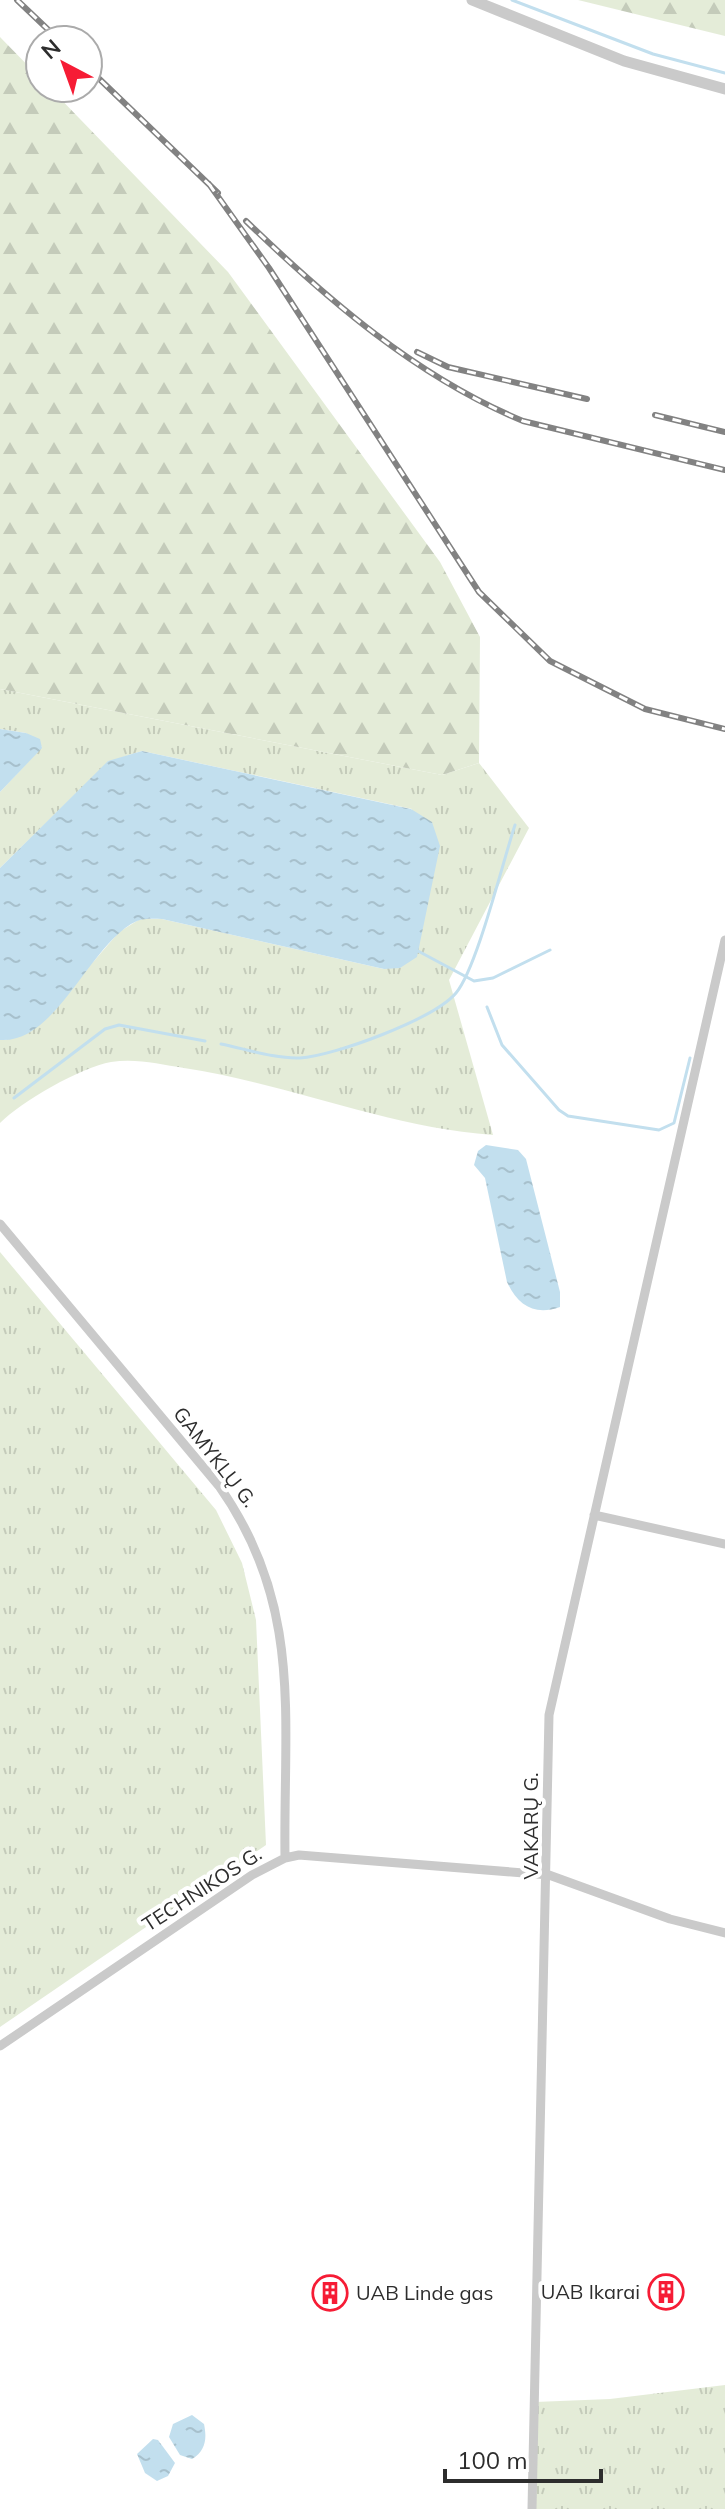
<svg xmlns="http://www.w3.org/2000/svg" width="725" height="2509" font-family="Mulish,sans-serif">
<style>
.grass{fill:url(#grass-tufts)}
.forest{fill:url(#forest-firs)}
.water{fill:url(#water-ripples)}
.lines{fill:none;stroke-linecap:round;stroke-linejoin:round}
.stream{stroke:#c2dfee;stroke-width:3}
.minor{stroke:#cacaca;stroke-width:9}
.tertiary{stroke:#cacaca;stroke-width:11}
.rail-casing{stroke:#828282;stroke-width:6}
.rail{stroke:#fff;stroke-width:3;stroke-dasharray:9;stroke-linecap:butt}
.labels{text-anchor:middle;stroke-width:8;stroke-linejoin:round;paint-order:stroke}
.street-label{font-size:20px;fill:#2d2d2d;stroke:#fff}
.poi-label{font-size:20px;fill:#2d2d2d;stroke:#fff;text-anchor:end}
</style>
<defs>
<pattern id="grass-tufts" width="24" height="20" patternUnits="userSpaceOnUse" patternTransform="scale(2)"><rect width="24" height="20" fill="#e4ecd8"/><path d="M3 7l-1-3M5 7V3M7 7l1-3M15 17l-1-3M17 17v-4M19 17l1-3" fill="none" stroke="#c4cbba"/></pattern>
<pattern id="forest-firs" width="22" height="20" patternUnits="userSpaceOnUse" patternTransform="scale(2)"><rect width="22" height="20" fill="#e4ecd8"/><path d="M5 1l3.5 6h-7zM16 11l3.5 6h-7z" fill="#c4cbba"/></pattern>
<pattern id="water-ripples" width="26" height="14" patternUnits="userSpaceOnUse" patternTransform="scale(2)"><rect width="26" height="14" fill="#c2dfee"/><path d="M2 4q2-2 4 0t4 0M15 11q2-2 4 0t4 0" fill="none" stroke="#a7c0cc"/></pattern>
</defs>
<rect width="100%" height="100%" fill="#fff"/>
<path class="grass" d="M0 689 442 775 479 763 529 828 449 980 493 1135C386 1127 289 1084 184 1068 160 1064 135 1058 111 1062 81 1067 21 1102 0 1123V1040H6L94 961 119 932 140 919H162L384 969 412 809 142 751 108 762 0 868V792L42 747 26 733 0 729Z
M0 1252 216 1510 242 1563 256 1620 266 1845 0 2027Z
M725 2385V2509H532L535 2402 610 2399Z"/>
<path class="forest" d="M578 0H725V36Z
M0 37 40 78V88H50L228 272 440 562 480 637 479 763 442 775 0 689Z"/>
<path class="water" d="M0 729 26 733 40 739 42 748 0 792Z
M142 751 411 809 432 822 440 846 417 957 400 968 384 969 162 919C154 919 145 918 137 921 90 942 57 1044 0 1040V868L108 761Z
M486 1145 518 1150 526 1159 560 1292V1307C535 1316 518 1306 507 1282L485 1178 474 1165 478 1151Z
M192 2415 204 2424C207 2438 206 2451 192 2459L180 2455 169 2437 173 2424Z
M153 2439 158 2440 175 2463 168 2476 157 2481 145 2473 137 2454Z"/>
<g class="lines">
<path class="stream" d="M512 0 653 54 725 73
M418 951 474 981 493 978 550 950
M487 1007 502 1045 559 1110 568 1116 659 1130 674 1123 690 1058
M221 1044C246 1049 275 1059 300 1058 334 1056 434 1019 456 993 477 968 503 861 515 825
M14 1098 105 1029 119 1025 205 1041"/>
<path class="minor" d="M0 1224 219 1486C304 1606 283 1719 285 1858
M594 1515 725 1544
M0 2046 252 1875 285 1858 299 1855 549 1875 670 1919 725 1933
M532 2509 549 1715 725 940"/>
<path class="tertiary" d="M472 0 624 61 725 89"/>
<defs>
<path id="rail" d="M17 0 59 40
M88 68 218 193
M209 184 269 268 479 592 550 661 645 709 725 729
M246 221C328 300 417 377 523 421L725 470
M417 352 448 367 587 399
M655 415 725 432"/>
</defs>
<use href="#rail" class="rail-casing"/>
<use href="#rail" class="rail"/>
</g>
<defs>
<symbol id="building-ring" viewBox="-11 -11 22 22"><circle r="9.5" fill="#fff" stroke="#f61c35" stroke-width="1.5"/><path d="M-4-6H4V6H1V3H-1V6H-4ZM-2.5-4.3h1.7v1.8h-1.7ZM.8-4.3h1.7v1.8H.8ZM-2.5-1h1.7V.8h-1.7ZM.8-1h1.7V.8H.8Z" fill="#f61c35"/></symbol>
</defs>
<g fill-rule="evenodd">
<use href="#building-ring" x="646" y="2272" width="40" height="40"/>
<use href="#building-ring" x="310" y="2273" width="40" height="40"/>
</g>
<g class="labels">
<g class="street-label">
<text transform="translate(215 1457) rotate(52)" y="7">GAMYKLŲ G.</text>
<text transform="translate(531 1826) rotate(-90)" y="7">VAKARŲ G.</text>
<text transform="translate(202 1889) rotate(-33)" y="7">TECHNIKOS G.</text>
</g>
<g class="poi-label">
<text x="640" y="2299">UAB Ikarai</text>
<text x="356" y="2300" text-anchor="start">UAB Linde gas</text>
</g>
</g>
<g transform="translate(64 64) rotate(319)"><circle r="38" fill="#ffffff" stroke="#ababab" stroke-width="2"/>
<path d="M0-6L14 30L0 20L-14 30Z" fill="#f61c35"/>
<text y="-12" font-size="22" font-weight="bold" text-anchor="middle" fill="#2d2d2d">N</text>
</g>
<path d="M445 2469v12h156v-12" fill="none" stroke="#2d2d2d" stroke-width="4"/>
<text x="457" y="2469" font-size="24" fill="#2d2d2d" stroke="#ffffff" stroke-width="6" paint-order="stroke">100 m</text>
</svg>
